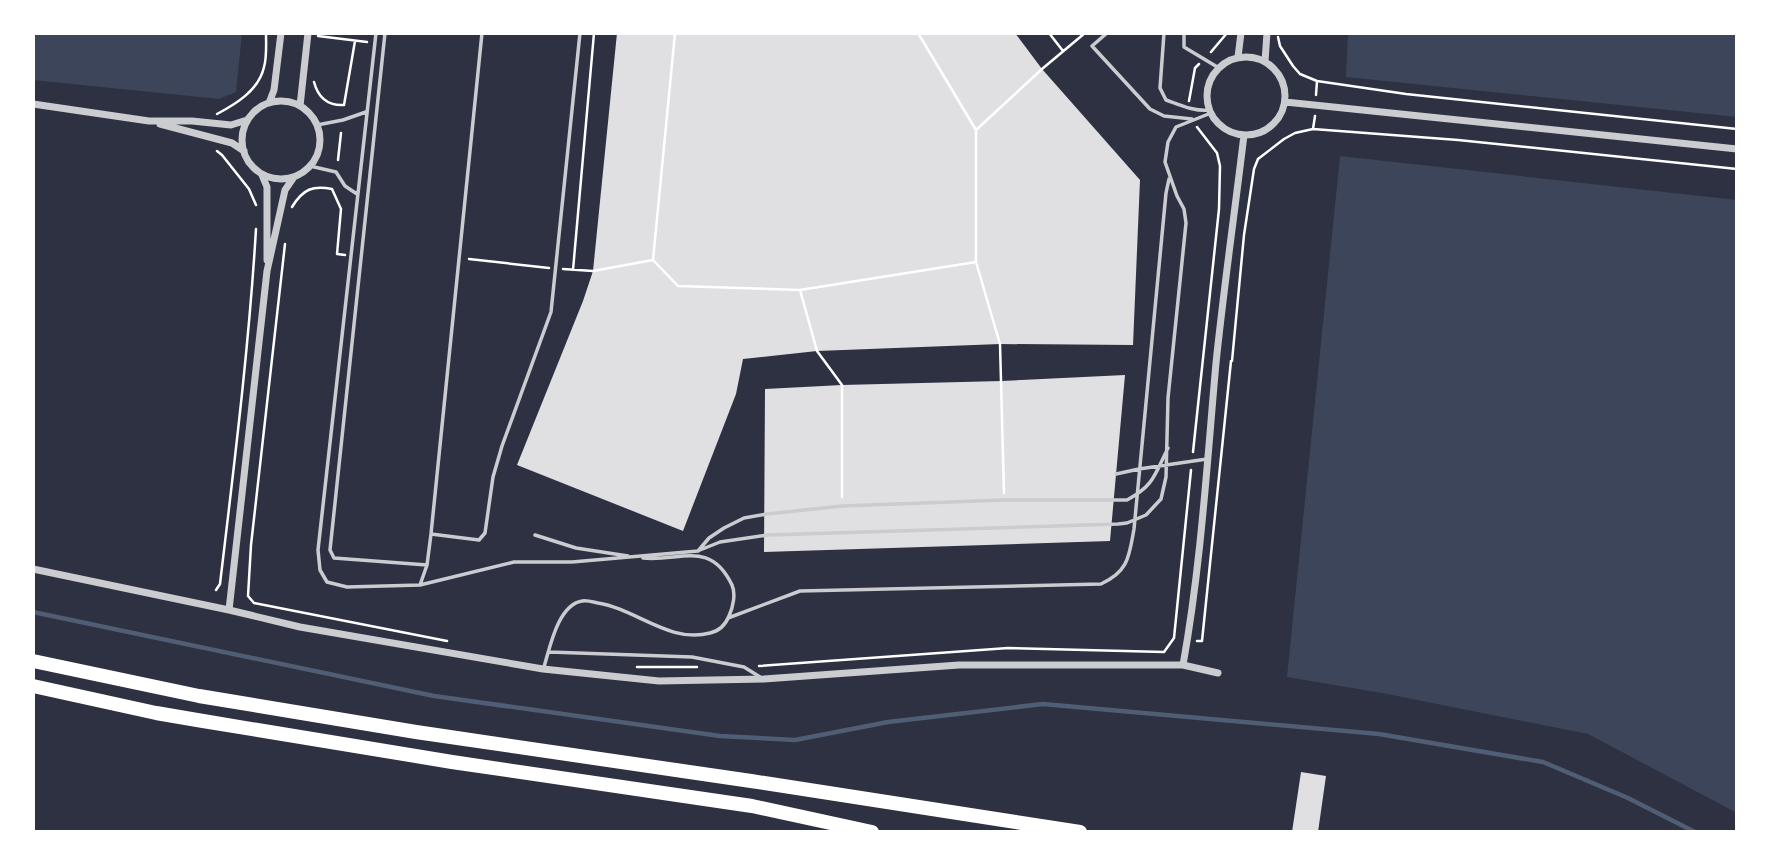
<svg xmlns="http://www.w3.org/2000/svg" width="1770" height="865" font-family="'Exo 2',sans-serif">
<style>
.green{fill:#3c4559}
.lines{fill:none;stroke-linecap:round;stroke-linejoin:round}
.stream{stroke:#4f5d75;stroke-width:4.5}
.building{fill:#e0e0e3}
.path{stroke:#fff;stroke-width:2.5}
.service{stroke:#caccd0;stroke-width:3.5}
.minor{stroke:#caccd0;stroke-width:7}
.motorway{stroke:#fff;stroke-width:14}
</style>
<rect width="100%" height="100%" fill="#2d3142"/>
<path class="green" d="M33 33H242L236 92 219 99 33 80Z
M1348 33H1737V117L1346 77Z
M1340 156 1737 200V813L1588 734 1382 693 1287 677Z"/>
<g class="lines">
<path class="stream" d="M33 612 434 696 720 736 795 740 888 722 1043 704 1379 734 1543 762 1628 798 1695 832"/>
</g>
<path class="building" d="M617 33H1015L1042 69 1140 180 1133 345 1000 344 817 351 743 359 736 394 683 531 517 465 583 301 593 271Z
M1125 375 1110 541 764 552 765 389 842 385 1002 381Z
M1301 772 1326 776 1318 832H1292Z"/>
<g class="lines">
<path class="path" d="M675 33 653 260 678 286 800 290 976 262V130L918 33
M1049 33 1063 51
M318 36 367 42
M1278 37 1280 46 1293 66 1300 74 1317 81 1406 94 1737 129
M1211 52 1227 33
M314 82C318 97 327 106 344 105L355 41
M1316 95 1317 81
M1189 101 1195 68 1199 64
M217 114C236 104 259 90 264 67 267 57 266 44 266 33
M1313 129 1315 116
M976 130 1042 69 1085 33
M217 151 222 155 249 189 256 205
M338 160 341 133
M292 207C303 189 313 185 332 189L341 209 337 254 345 255
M285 244 251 545 248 596 254 603 447 641
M469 259 549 268
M976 262 1000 344 1004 493
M563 269 593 271 653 260
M573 270 594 33
M800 290 817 351 842 385V497
M1232 361 1244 235 1254 169 1258 159 1284 139 1295 133 1313 129 1458 140 1737 169
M1193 452 1219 209 1220 166 1217 153 1197 127
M216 590 220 584C234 466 249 347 256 229
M1174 638 1191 470
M1197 641H1202L1231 361
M759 666 1008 648 1164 652 1174 638
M637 667H697"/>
<path class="service" d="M376 33 318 550 320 570 327 582 347 587 420 585 514 562H572L698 551 709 538 724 528 744 518 767 514 842 506 1004 500H1127C1154 486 1155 474 1168 448
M385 33 330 550 334 558 427 565
M1107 33 1092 46 1150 109 1164 116 1192 119
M1164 33 1160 88 1166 100C1180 105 1195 112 1210 110
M1184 33V47L1219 68
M317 125 343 120 366 112
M310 166 336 172 345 186 357 194
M1116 474 1139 469 1207 459
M431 534 479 540 485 533 493 477 502 446 551 312 580 33
M535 535 576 548 628 556
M700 550 720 542 768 535 1118 524 1127 523 1146 515 1161 499 1166 477 1168 398 1186 223 1184 209 1177 196 1165 162 1168 142 1176 127 1211 113
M420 585 427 565 431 534 482 33
M728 618 800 591 1101 584C1129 571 1129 556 1134 529L1166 193 1169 179
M549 652 692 657 744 667 760 677
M544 667C550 647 558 605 582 601 587 600 593 602 598 603 636 609 670 644 710 633 719 631 725 626 729 616 733 607 736 594 732 585 710 539 680 562 643 558"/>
<path class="minor" d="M1238 57 1241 33
M1207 96a39 39 0 1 1 78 0a39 39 0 1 1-78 0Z
M1265 61 1267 33
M242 140a39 39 0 1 1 78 0a39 39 0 1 1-78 0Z
M1285 102 1737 149
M269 103 274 90 281 33
M33 104 149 121H192L231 125 247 120
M300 106 308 33
M160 124 232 143 244 151
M262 175 267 187V260
M33 569 229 610 300 627 543 669 659 681 764 679 959 665H1183L1218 673
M229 610 267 271 285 190 294 177
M1183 665C1201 565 1207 463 1216 363 1224 286 1235 210 1244 135"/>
<path class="motorway" d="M33 661 199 696 416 732 751 781 1080 832
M33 686 156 713 203 721 452 762 752 806 872 832"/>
</g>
<rect width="1770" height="865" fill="none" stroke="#ffffff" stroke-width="70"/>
</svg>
